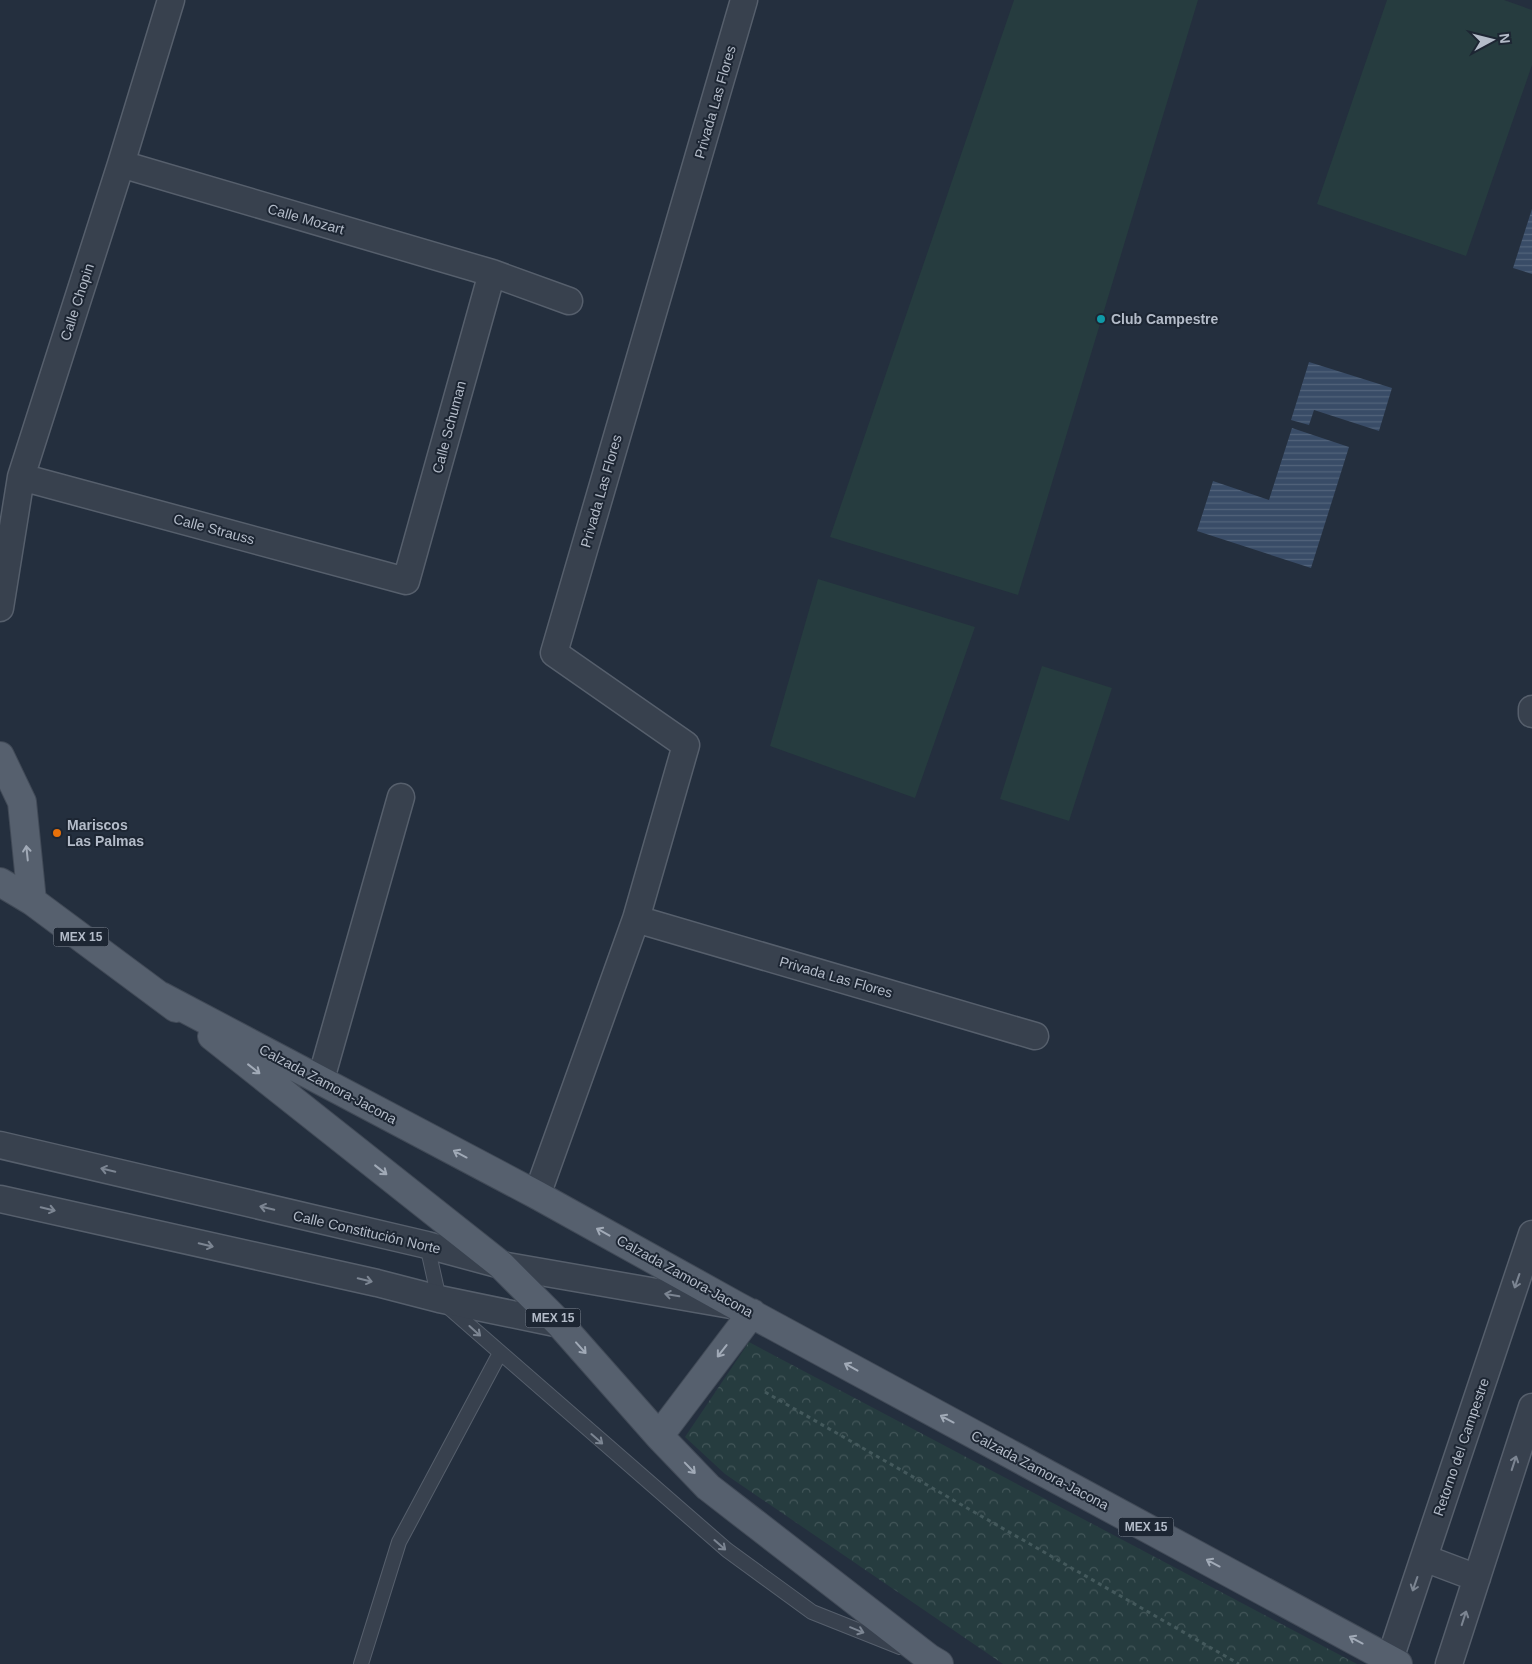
<svg xmlns="http://www.w3.org/2000/svg" width="1532" height="1664" font-family="Arial,sans-serif">
<style>
.forest{fill:url(#forest-crowns)}
.pitch{fill:#263c3f}
.water{fill:url(#water-rules)}
.lines{fill:none;stroke-linecap:round;stroke-linejoin:round}
.service-casing{stroke:#565f6c;stroke-width:16}
.minor-casing{stroke:#565f6c;stroke-width:29}
.primary-casing{stroke:#414a57;stroke-width:30}
.path{stroke:#44595c;stroke-width:3;stroke-dasharray:4 4;stroke-linecap:butt}
.service{stroke:#38414e;stroke-width:14}
.minor{stroke:#38414e;stroke-width:26}
.primary{stroke:#56606e;stroke-width:28}
.oneway{stroke:#a1aab7}
.oneway2{stroke:#7c8592}
.culture-dot{fill:#0f9aa8;stroke:#1d2633;stroke-width:2}
.food-dot{fill:#e8710a;stroke:#1d2633;stroke-width:2}
.labels{text-anchor:middle;stroke-width:4;stroke-linejoin:round;paint-order:stroke}
.shield{fill:#1d2633;stroke:#878f9c;stroke-width:1}
.shield-label{font-size:12px;font-weight:bold;fill:#b4bcc9}
.street-label{font-size:14px;fill:#b4bcc9;stroke:#1d2633}
.poi-label{font-size:14px;font-weight:bold;fill:#b4bcc9;stroke:#1d2633;text-anchor:start}
</style>
<defs>
<pattern id="forest-crowns" width="20" height="18" patternUnits="userSpaceOnUse" patternTransform="scale(1.25)"><rect width="20" height="18" fill="#263c3f"/><path d="M2 6a3 3 0 1 1 6 0M12 15a3 3 0 1 1 6 0" fill="none" stroke="#435659"/></pattern>
<pattern id="water-rules" width="6" height="5" patternUnits="userSpaceOnUse" patternTransform="scale(1.25)"><rect width="6" height="5" fill="#394c67"/><path d="M0 2.5h6" fill="none" stroke="#53647b"/></pattern>
</defs>
<rect width="100%" height="100%" fill="#242f3e"/>
<path class="forest" d="M749 1342 1357 1664H1003L725 1474 685 1437Z"/>
<path class="pitch" d="M1014 0H1198L1018 595 830 537Z
M1387 0H1504L1532 10V65L1466 256 1317 204Z
M818 579 975 627 915 798 770 746Z
M1042 666 1112 688 1069 821 1000 799Z"/>
<path class="water" d="M1532 209V274L1513 268Z
M1309 362 1392 388 1379 431 1314 410 1309 425 1291 420Z
M1292 428 1349 447 1311 568 1197 531 1213 481 1269 500Z"/>
<g class="lines">
<defs>
<path id="service" d="M427 1245 439 1299 727 1550 812 1612 900 1647
M361 1664 399 1542 500 1353"/>
<path id="minor" d="M121 164 492 273 569 301
M21 477 406 581 492 273
M0 608 21 477 121 164 171 0
M1532 709V714
M636 919 1035 1036
M321 1079 401 797
M0 1145 427 1245 501 1265 731 1305
M537 1195 636 919 686 745 554 653 744 0
M0 1199 377 1283 439 1299 560 1324
M1424 1558 1477 1578
M1390 1659 1532 1234
M1449 1664 1532 1407"/>
<path id="primary" d="M0 756 22 802 32 901
M0 882 32 901 176 1008
M161 996 537 1195 737 1306 1398 1664
M212 1036 501 1265 560 1324 659 1436 708 1487 929 1658 939 1664
M659 1436 752 1313"/>
</defs>
<use href="#service" class="service-casing"/>
<use href="#minor" class="minor-casing"/>
<use href="#primary" class="primary-casing"/>
<path class="path" d="M765 1392 1239 1664"/>
<use href="#service" class="service"/>
<use href="#minor" class="minor"/>
<use href="#primary" class="primary"/>
</g>
<defs><path id="oneway-shaft" d="M-6 0H5M1.5-3L5.5 0L1.5 3" fill="none" stroke-width="1.6" stroke-linecap="round" stroke-linejoin="round" transform="scale(1.25)"/></defs>
<g class="oneway">
<use href="#oneway-shaft" transform="translate(27 853) rotate(-96)"/>
<use href="#oneway-shaft" transform="translate(254 1069) rotate(38)"/>
<use href="#oneway-shaft" transform="translate(460 1154) rotate(-152)"/>
<use href="#oneway-shaft" transform="translate(381 1170) rotate(38)"/>
<use href="#oneway-shaft" transform="translate(603 1232) rotate(-151)"/>
<use href="#oneway-shaft" transform="translate(581 1348) rotate(48)"/>
<use href="#oneway-shaft" transform="translate(722 1351) rotate(128)"/>
<use href="#oneway-shaft" transform="translate(851 1367) rotate(-151)"/>
<use href="#oneway-shaft" transform="translate(947 1419) rotate(-152)"/>
<use href="#oneway-shaft" transform="translate(690 1468) rotate(46)"/>
<use href="#oneway-shaft" transform="translate(1213 1563) rotate(-152)"/>
<use href="#oneway-shaft" transform="translate(1356 1640) rotate(-152)"/>
</g>
<g class="oneway2">
<use href="#oneway-shaft" transform="translate(108 1170) rotate(-167)"/>
<use href="#oneway-shaft" transform="translate(267 1208) rotate(-167)"/>
<use href="#oneway-shaft" transform="translate(48 1209) rotate(13)"/>
<use href="#oneway-shaft" transform="translate(206 1245) rotate(13)"/>
<use href="#oneway-shaft" transform="translate(365 1280) rotate(13)"/>
<use href="#oneway-shaft" transform="translate(1517 1281) rotate(109)"/>
<use href="#oneway-shaft" transform="translate(672 1295) rotate(-170)"/>
<use href="#oneway-shaft" transform="translate(475 1331) rotate(42)"/>
<use href="#oneway-shaft" transform="translate(597 1439) rotate(41)"/>
<use href="#oneway-shaft" transform="translate(1514 1463) rotate(-72)"/>
<use href="#oneway-shaft" transform="translate(720 1545) rotate(41)"/>
<use href="#oneway-shaft" transform="translate(1415 1584) rotate(109)"/>
<use href="#oneway-shaft" transform="translate(1464 1618) rotate(-72)"/>
<use href="#oneway-shaft" transform="translate(857 1630) rotate(22)"/>
</g>
<circle class="culture-dot" cx="1101" cy="319" r="5"/>
<circle class="food-dot" cx="57" cy="833" r="5"/>
<g class="labels">
<g class="shield">
<rect x="53.5" y="927.5" width="55" height="19" rx="4"/>
<rect x="525.5" y="1308.5" width="55" height="19" rx="4"/>
<rect x="1118.5" y="1517.5" width="55" height="19" rx="4"/>
</g>
<g class="shield-label">
<text x="81" y="941">MEX 15</text>
<text x="553" y="1322">MEX 15</text>
<text x="1146" y="1531">MEX 15</text>
</g>
<g class="street-label">
<text transform="translate(715 102) rotate(-74)" y="5">Privada Las Flores</text>
<text transform="translate(306 219) rotate(16)" y="5">Calle Mozart</text>
<text transform="translate(77 302) rotate(-72)" y="5">Calle Chopin</text>
<text transform="translate(449 427) rotate(-75)" y="5">Calle Schuman</text>
<text transform="translate(601 491) rotate(-74)" y="5">Privada Las Flores</text>
<text transform="translate(214 529) rotate(15)" y="5">Calle Strauss</text>
<text transform="translate(836 977) rotate(16)" y="5">Privada Las Flores</text>
<text transform="translate(328 1084) rotate(28)" y="5">Calzada Zamora-Jacona</text>
<text transform="translate(367 1232) rotate(13)" y="5">Calle Constitución Norte</text>
<text transform="translate(685 1276) rotate(29)" y="5">Calzada Zamora-Jacona</text>
<text transform="translate(1461 1447) rotate(-71)" y="5">Retorno del Campestre</text>
<text transform="translate(1040 1470) rotate(28)" y="5">Calzada Zamora-Jacona</text>
</g>
<g class="poi-label">
<text x="1111" y="324">Club Campestre</text>
<text x="67" y="830">Mariscos<tspan x="67" dy="16">Las Palmas</tspan></text>
</g>
</g>
<g transform="translate(1492 40) rotate(83)" stroke="#1d2633" stroke-width="4" paint-order="stroke">
<path d="M0-4L9 19L0 12L-9 19Z" fill="#b4bcc9"/>
<text y="-8" font-size="14" font-weight="bold" text-anchor="middle" fill="#b4bcc9">N</text>
</g>
</svg>
